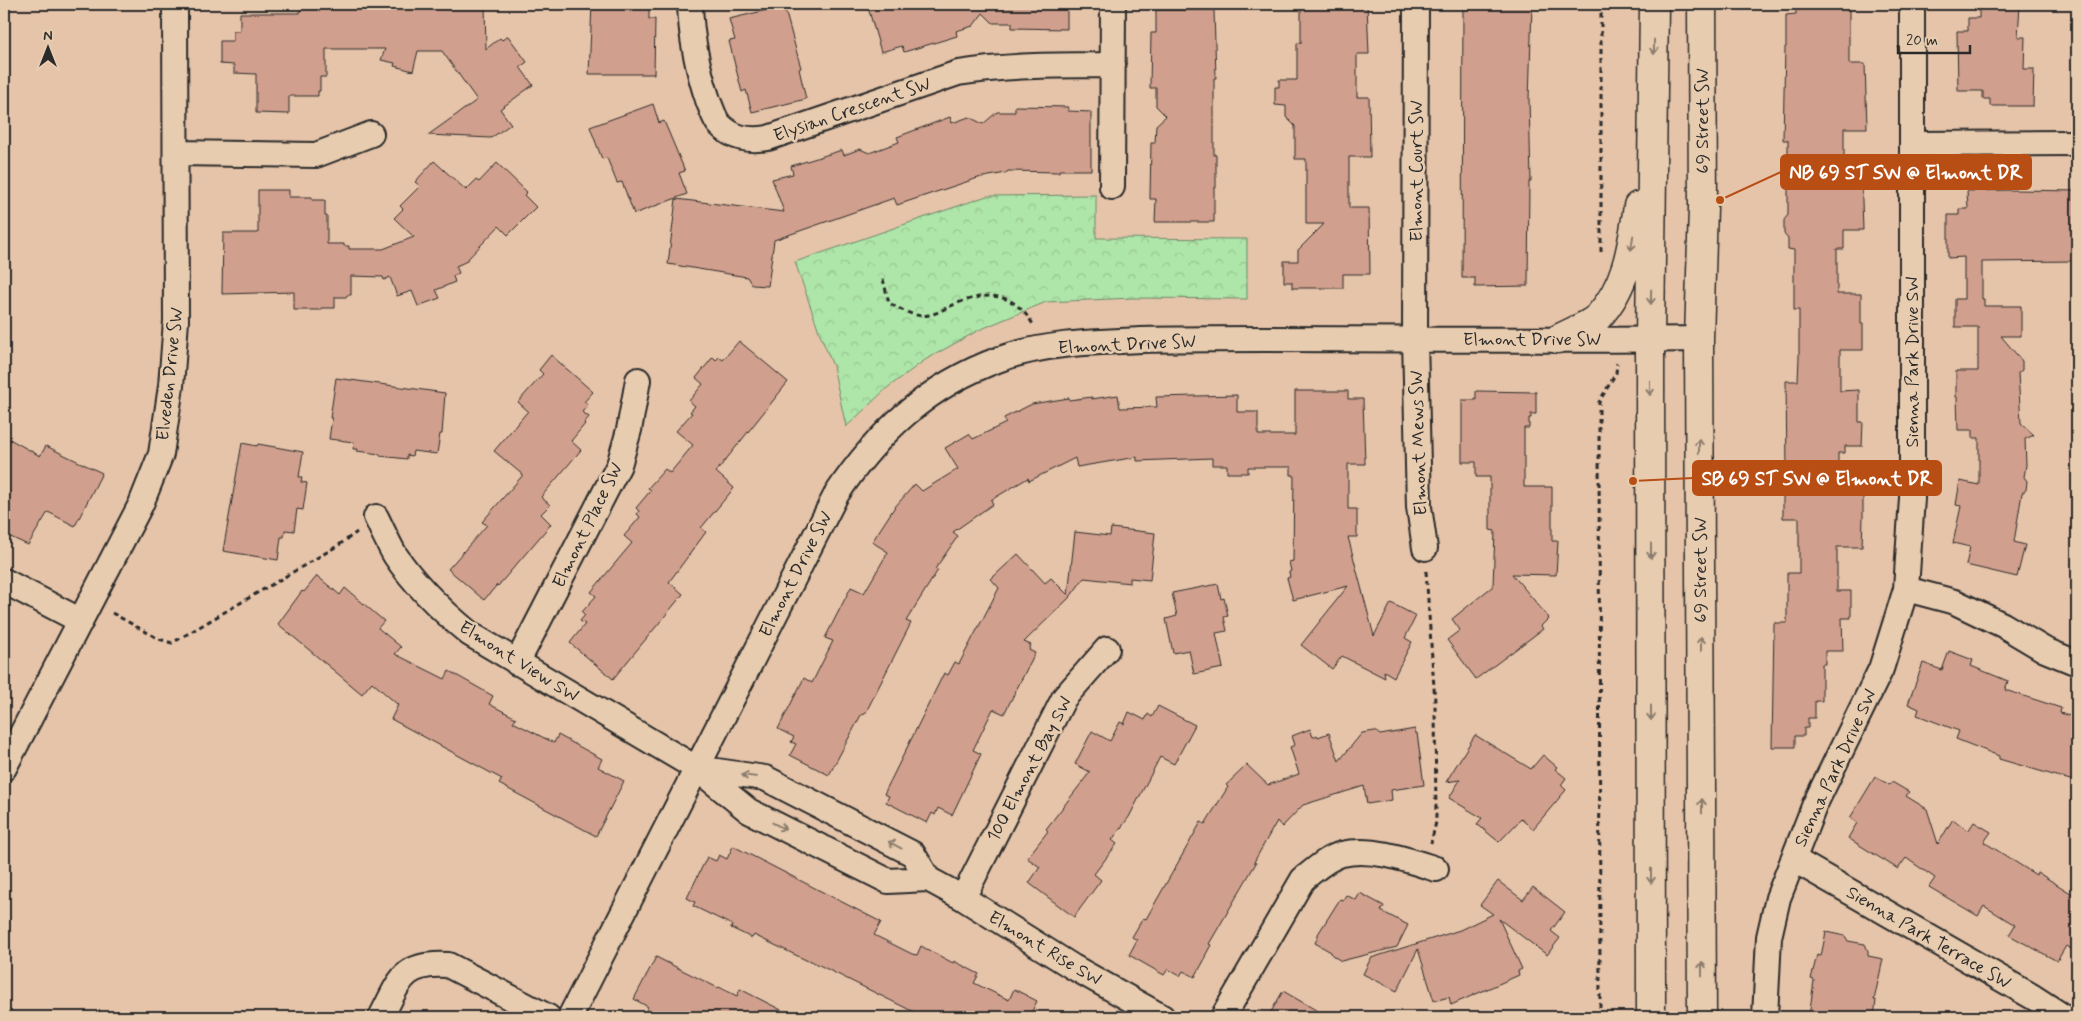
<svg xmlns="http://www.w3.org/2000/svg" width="2081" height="1021" font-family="Mynerve,sans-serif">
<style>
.park{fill:url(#park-crowns);stroke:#6c886a}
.building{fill:#d19f8d;stroke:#2b2b2b}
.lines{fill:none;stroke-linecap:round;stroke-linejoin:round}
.minor-casing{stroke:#2b2b2b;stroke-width:28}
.major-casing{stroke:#2b2b2b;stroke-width:31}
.path{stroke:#2b2b2b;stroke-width:3;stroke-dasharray:5 4;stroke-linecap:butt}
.minor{stroke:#e8ccaf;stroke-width:24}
.major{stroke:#e8ccaf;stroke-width:28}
.oneway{stroke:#8a7c6d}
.labels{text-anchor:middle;stroke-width:5;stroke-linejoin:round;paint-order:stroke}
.street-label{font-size:18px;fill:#2b2b2b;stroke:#e8ccaf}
.leader{fill:none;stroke:#b94e14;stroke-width:2}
.callout-dot{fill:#b94e14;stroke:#e8ccaf;stroke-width:2}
.callout{fill:#b94e14;stroke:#b94e14;stroke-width:2}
.callout-label{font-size:19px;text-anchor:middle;font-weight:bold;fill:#fff}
</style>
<defs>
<pattern id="park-crowns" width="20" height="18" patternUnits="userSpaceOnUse" patternTransform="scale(1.25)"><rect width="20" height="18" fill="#aee5a8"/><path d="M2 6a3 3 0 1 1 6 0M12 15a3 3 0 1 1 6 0" fill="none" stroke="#96c591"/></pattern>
</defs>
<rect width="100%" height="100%" fill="#e6c4a9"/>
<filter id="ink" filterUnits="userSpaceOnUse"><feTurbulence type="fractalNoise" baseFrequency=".02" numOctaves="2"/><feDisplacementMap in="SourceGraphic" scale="10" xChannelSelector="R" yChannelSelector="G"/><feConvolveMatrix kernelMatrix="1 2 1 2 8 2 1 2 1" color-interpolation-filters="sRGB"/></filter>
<g filter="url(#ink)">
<path class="park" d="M1096 195V238L1247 239V299L1132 298 1046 302 979 330 925 360 887 388 846 427 833 366 820 334 795 262 987 196Z"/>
<path class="building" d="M300 4 396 6 416 4H485L486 49 500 38 502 40 508 36 527 62 520 67 533 85 500 109 511 124 491 138 428 135 477 100 442 51H418L413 71 394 66 395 63 381 60 385 49H326V77H320V91H318V96H289V114L256 113V74L234 73V65L220 64V41H233V31H240V13H300Z
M592 4H649V19H655L654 74H589Z
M867 4H1067V29L1012 28V23H993L983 13 973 26 956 31 957 36 904 52 902 46 881 52Z
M1301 4H1367L1369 54H1357V97H1369L1370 157H1349V208H1369L1370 274H1343V288H1292V282H1284V261H1298V250L1324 224H1306V159H1295V126L1286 117V106L1275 105V87H1279V80H1297V43H1301Z
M1463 4H1530V6H1532L1529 99 1531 182H1529L1528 286 1475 287V278H1462Z
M1796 4H1849V64H1865L1867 128H1844V171H1861L1863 230H1844V249H1837V294H1861V324H1863V350H1840V391L1859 390V422H1863L1862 446H1845V453H1838V490H1863V517L1862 547H1837V591H1851V618H1842L1843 651H1825V664H1822V701H1815V718H1808V728H1804V736H1795V747H1772L1774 623H1787V573H1799V518H1783V472H1787L1786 381H1798L1799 357V310H1794V250L1788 249V239L1784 234V220L1788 215V140H1783L1785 47H1786V15L1796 14Z
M1979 4H2020L2018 37H2025L2024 69H2034L2033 106H1990V99H1983V91H1958L1957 31H1968V18H1979Z
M784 6 801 68 799 69 806 99 752 112 746 90 742 92 736 69 729 41 735 40 729 19Z
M1156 10H1214L1216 78H1214V155H1216V188H1214V222H1155L1156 199H1150L1151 143H1155L1156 125 1166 116 1156 106V88H1150L1151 33H1156Z
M653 104 659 123 664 121 685 171 679 173 687 194 634 214 622 182 617 183 607 158 602 159 590 127Z
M1015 106 1068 107V111L1091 112V170H1059V172L1008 171 1006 173 978 178 897 205 894 198 774 240 768 286 752 285 747 277 668 264 676 199 784 212 772 179 793 174 791 166 842 150 844 155 860 149 869 153 899 142 897 137 950 117 952 123 969 117 983 124 997 112H1015Z
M434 161 466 190 476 180 479 182 497 163 527 192 524 195 536 207 508 235 499 226 465 262 456 266 459 273 453 276 455 282 436 290 440 298 418 306 412 291 397 296 390 277 384 280 383 277 351 276V295H347V297H335V308H321V310H294V292L222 294 223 233H258V190H289V197H312V200H325V216H327V244H344V246H349V249H383L414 237 394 218 403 209 400 206 420 186 415 182Z
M2016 190 2077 191V261L1982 262V299H1984V306H2021V336H2001L2022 361V370L2018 373 2021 423 2034 435 2025 439 2026 465 2024 477 2027 481 2026 490 2022 493 2014 542 2025 545 2017 577 1966 565 1970 547 1953 543 1961 506 1956 505 1960 481 1979 485V438H1973V430H1958L1957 397H1956V371H1978V327H1955V299H1964V257L1948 258V215H1959V209H1968L1967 191Z
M739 341 788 382 716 472 734 488 701 528 706 532 669 582 683 594 613 679 570 643 585 624 580 621 585 615 582 612 596 596 591 592 632 543 624 536 640 517 637 514 639 511 636 508 651 490 648 488 665 469 670 473 693 445 676 431 692 413 690 412 695 406 689 401 703 384 696 378 713 357 716 360 719 357 723 360Z
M551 355 593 392 584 402 588 405 582 412 589 417 584 423 585 424 571 441 581 450 541 497 550 505 541 514 551 524 498 586 497 585 484 600 448 569 487 525 482 522 523 475 494 451 528 411 518 402 543 374 539 370Z
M336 378 445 393 442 434H440L437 454 413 451 412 456 407 455V459L380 456V454L357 451 358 449H353L354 442 329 439 332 418H330Z
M1295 391H1348V399H1363L1365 464H1348V509H1357V537H1348L1374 636 1391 603 1416 616 1405 638 1412 642 1394 677 1384 671 1385 678 1342 656 1332 669 1301 645 1348 586 1293 600 1287 578 1290 577 1289 572 1291 571 1289 562 1293 561 1294 475H1291V467H1248V473H1227V465H1212V458L1137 461V457L1077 467 1075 458 1029 481 1028 478 991 500 993 504 953 532 958 536 935 569 938 570 906 621 911 623 865 714 861 715 829 775 790 755 796 744 791 742 794 737 778 729 804 678 812 683 833 641 825 638 851 587 864 593 888 552 872 542 894 508 915 484 922 491 958 469 945 448 969 434 973 439 1006 423 1004 418 1032 404 1069 398V400L1092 397V399L1118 395 1120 408 1157 407 1156 397 1237 395V412H1258V435H1295Z
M1476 391 1536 392V414H1531V418H1529V428H1524V487H1552V541H1558L1556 575 1512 574 1549 618 1541 626 1543 629 1476 679 1447 640 1460 630 1452 619 1493 586 1495 531 1490 530V477H1476V462H1462V400H1476Z
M4 436 40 456 46 446 102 473 75 526 48 512 28 545 4 534Z
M242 443 257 446 258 444 303 452 299 477H302L301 482 307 483 303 510 297 509 294 531 285 530 284 537H281L278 560 223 551Z
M1111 528 1155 533 1150 580 1130 578V583L1084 578 1070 597 1024 642 1031 645 1029 650 1035 653 1004 714 993 709 973 750 981 754 952 815 938 808 935 815 932 813 927 823 886 802 889 796 884 794 944 673 948 675 955 662 959 664 999 588 991 579 1018 554 1045 583 1051 578 1068 595 1075 532 1110 536Z
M317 576 340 595 345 588 384 621 378 628 401 647 395 654 445 679 449 671 493 696 489 704 516 718 513 722 554 743 558 735 602 759 598 767 624 781 596 836 499 784 502 779 391 719 398 705 372 682 362 694 278 624 302 591 304 592Z
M1218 584 1221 599 1224 598 1228 616 1224 617 1227 631 1216 633 1223 668 1194 674 1189 650 1173 653 1166 619 1177 616 1172 593Z
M1949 651 1973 660 1971 666 2008 681 2005 690 2061 708 2060 713 2077 718V782L1999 759V756L1956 739 1959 731 1917 715 1919 709 1908 704 1923 663 1942 670Z
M1158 706 1195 725 1174 764 1160 757 1129 817 1112 840 1117 844 1094 874 1101 880 1074 917 1029 883 1040 867 1027 858 1048 831 1046 829 1090 772 1075 764 1092 731 1110 741 1120 722 1124 724 1129 712 1145 720 1148 714 1152 717Z
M1310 729 1313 737 1317 735 1318 737 1329 733 1339 761 1362 733 1375 731 1380 735 1415 729V733H1417L1424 785 1391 790 1392 800 1367 804 1364 786 1303 805 1282 827 1277 821 1254 862 1256 863 1209 944 1211 945 1205 956 1206 957 1195 977 1183 971 1180 976 1168 969 1164 975 1129 955 1137 940 1132 937 1143 918 1146 919 1201 822 1205 824 1228 787 1226 785 1247 765 1268 785 1299 774 1290 747 1295 745 1292 736Z
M1475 735 1531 769 1543 755 1557 767 1555 769 1566 778 1561 785 1566 790 1533 829 1521 819 1499 842 1477 824 1482 818 1449 798 1460 780 1446 782Z
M1875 777 1890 785 1892 782 1909 792 1906 796 1927 809 1938 844 1953 819 1968 831 1974 822 1991 832 1984 842 2036 875 2037 872 2077 897V939L2071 949 2066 946 2057 961 2009 935 2015 925 1984 906 1978 916 1929 887 1935 878 1906 858 1898 869 1848 838 1857 823 1850 818Z
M733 846 881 922 874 935 912 954 917 955 921 946 953 963 954 961 979 974 974 983 1009 1000 1014 989 1037 1001 1032 1011 1044 1017H924L809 960 808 961 754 935 752 938 731 928 732 925 693 906 695 902 687 898 707 857 716 861 719 855 727 859Z
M1498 881 1523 900 1533 887 1565 912 1551 931 1560 938 1547 955 1499 919 1522 969 1518 971 1519 975 1451 1005 1449 997 1434 1001 1418 949 1397 991 1363 974 1371 958 1460 930 1493 914 1480 905Z
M1360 893 1384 906 1381 911 1408 925 1397 947 1341 961 1332 955 1331 952 1315 943 1318 936V934L1340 899 1343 900 1346 895 1356 900Z
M1826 932 1845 936 1848 941 1865 944 1868 951V956L1883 959 1874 1000H1876L1874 1017H1809L1814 980 1811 979 1817 955 1821 956Z
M656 957 718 988 719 987 737 996 740 989 795 1017H642L648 1007 634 999Z
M1283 991 1328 1017H1268Z"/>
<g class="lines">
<defs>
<path id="minor" d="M690 4C691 38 698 71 709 103 712 109 714 118 719 124 733 139 749 141 768 138L958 73C1009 65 1060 65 1113 65
M1416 4 1415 339 1419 507 1425 548
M1913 144 2077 143
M176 153 316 155 371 134
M1112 187 1113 4
M376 517C382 529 388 543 395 555 415 585 442 611 470 634L696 768 749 811 888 881 928 879
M4 581 81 621
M1906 589 1955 602 2003 625 2045 650 2077 663
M517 663 619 465 629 430 638 380
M4 768 141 504 161 454 171 386 176 321 175 4
M696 768 765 778 913 854 928 879 963 898 1073 967 1162 1017
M1793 859 2033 997 2064 1017
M963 898 1064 698 1107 649
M381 1017C400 981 402 962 448 965L548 1017
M570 1017 836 495C878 432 928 385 1000 359 1044 343 1094 342 1141 340 1182 339 1224 339 1265 339 1410 339 1554 341 1699 339
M1223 1017 1303 879C1315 870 1327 858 1342 854 1372 847 1408 860 1436 869
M1765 1017 1769 937 1778 898 1815 804 1881 669 1906 589 1912 498V4"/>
<path id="major" d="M1558 339C1569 333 1590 325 1598 317 1627 286 1632 246 1638 206
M1651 1017 1650 340 1654 4
M1702 1017 1699 339 1703 208 1702 4"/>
</defs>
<use href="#minor" class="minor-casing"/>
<use href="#major" class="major-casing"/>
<path class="path" d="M1601 4V254
M883 279 889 303C902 310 915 318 929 315 939 313 949 306 958 303 992 290 1015 294 1034 326
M1426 571 1435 702 1436 822 1431 843
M112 613 159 639 172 643 339 545 357 532
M1600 1017 1599 402 1616 373 1617 363"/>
<use href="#minor" class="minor"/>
<use href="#major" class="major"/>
</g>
<defs><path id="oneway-shaft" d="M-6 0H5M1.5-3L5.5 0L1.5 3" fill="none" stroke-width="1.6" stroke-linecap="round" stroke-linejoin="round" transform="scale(1.25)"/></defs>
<g class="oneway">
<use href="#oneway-shaft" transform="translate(1654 47) rotate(90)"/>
<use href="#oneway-shaft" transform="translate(1632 243) rotate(99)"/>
<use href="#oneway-shaft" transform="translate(1651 297) rotate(91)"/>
<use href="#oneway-shaft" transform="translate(1650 388) rotate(90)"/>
<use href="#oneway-shaft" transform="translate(1699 446) rotate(-90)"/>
<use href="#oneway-shaft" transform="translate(1651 551) rotate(90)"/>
<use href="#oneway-shaft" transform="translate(1701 644) rotate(-90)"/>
<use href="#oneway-shaft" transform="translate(1651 713) rotate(90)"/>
<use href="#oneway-shaft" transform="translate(749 776) rotate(-172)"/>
<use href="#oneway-shaft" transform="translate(1702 806) rotate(-90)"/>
<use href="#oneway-shaft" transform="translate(779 826) rotate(27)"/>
<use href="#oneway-shaft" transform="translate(895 845) rotate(-152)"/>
<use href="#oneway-shaft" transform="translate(1651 876) rotate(90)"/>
<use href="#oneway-shaft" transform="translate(1702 969) rotate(-90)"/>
</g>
</g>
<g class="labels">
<g class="street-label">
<text transform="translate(852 109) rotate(-19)" y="6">Elysian Crescent SW</text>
<text transform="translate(1702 121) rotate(-90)" y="6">69 Street SW</text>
<text transform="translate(1416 171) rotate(-90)" y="6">Elmont Court SW</text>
<text x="1532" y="345">Elmont Drive SW</text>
<text transform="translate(1127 344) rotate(-3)" y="6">Elmont Drive SW</text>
<text transform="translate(1912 362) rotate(-90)" y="6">Sienna Park Drive SW</text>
<text transform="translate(169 374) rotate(-84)" y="6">Elveden Drive SW</text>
<text transform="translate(1418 443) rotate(-92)" y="6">Elmont Mews SW</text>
<text transform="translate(587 525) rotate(-64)" y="6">Elmont Place SW</text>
<text transform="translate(1700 570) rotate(-90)" y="6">69 Street SW</text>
<text transform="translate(795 574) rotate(-63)" y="6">Elmont Drive SW</text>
<text transform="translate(519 661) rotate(32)" y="6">Elmont View SW</text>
<text transform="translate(1835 768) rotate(-65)" y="6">Sienna Park Drive SW</text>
<text transform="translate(1029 769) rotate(-62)" y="6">100 Elmont Bay SW</text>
<text transform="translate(1929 937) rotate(30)" y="6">Sienna Park Terrace SW</text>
<text transform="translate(1045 948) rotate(31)" y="6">Elmont Rise SW</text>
</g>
</g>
<path class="leader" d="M1720 200L1781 172M1633 481L1693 478"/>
<g class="callout-dot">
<circle cx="1720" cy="200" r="5"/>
<circle cx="1633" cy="481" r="5"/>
</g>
<g class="callout">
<rect x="1781" y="155" width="250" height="34" rx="5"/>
<rect x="1693" y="461" width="248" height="34" rx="5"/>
</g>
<g class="callout-label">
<text x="1906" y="179">NB 69 ST SW @ Elmont DR</text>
<text x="1817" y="485">SB 69 ST SW @ Elmont DR</text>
</g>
<rect width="2081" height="1021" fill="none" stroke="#e8ccaf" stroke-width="20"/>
<rect x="10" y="10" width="2061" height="1001" fill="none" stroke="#2b2b2b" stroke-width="2" filter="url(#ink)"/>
<g transform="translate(48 48)" stroke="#e8ccaf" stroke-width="4" paint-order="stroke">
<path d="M0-4L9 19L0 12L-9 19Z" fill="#2b2b2b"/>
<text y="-8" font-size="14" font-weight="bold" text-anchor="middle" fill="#2b2b2b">N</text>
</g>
<path d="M1898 45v8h72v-8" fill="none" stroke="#2b2b2b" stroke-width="2.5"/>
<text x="1906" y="45" font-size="15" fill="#2b2b2b" stroke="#e8ccaf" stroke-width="4" paint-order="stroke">20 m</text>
</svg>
